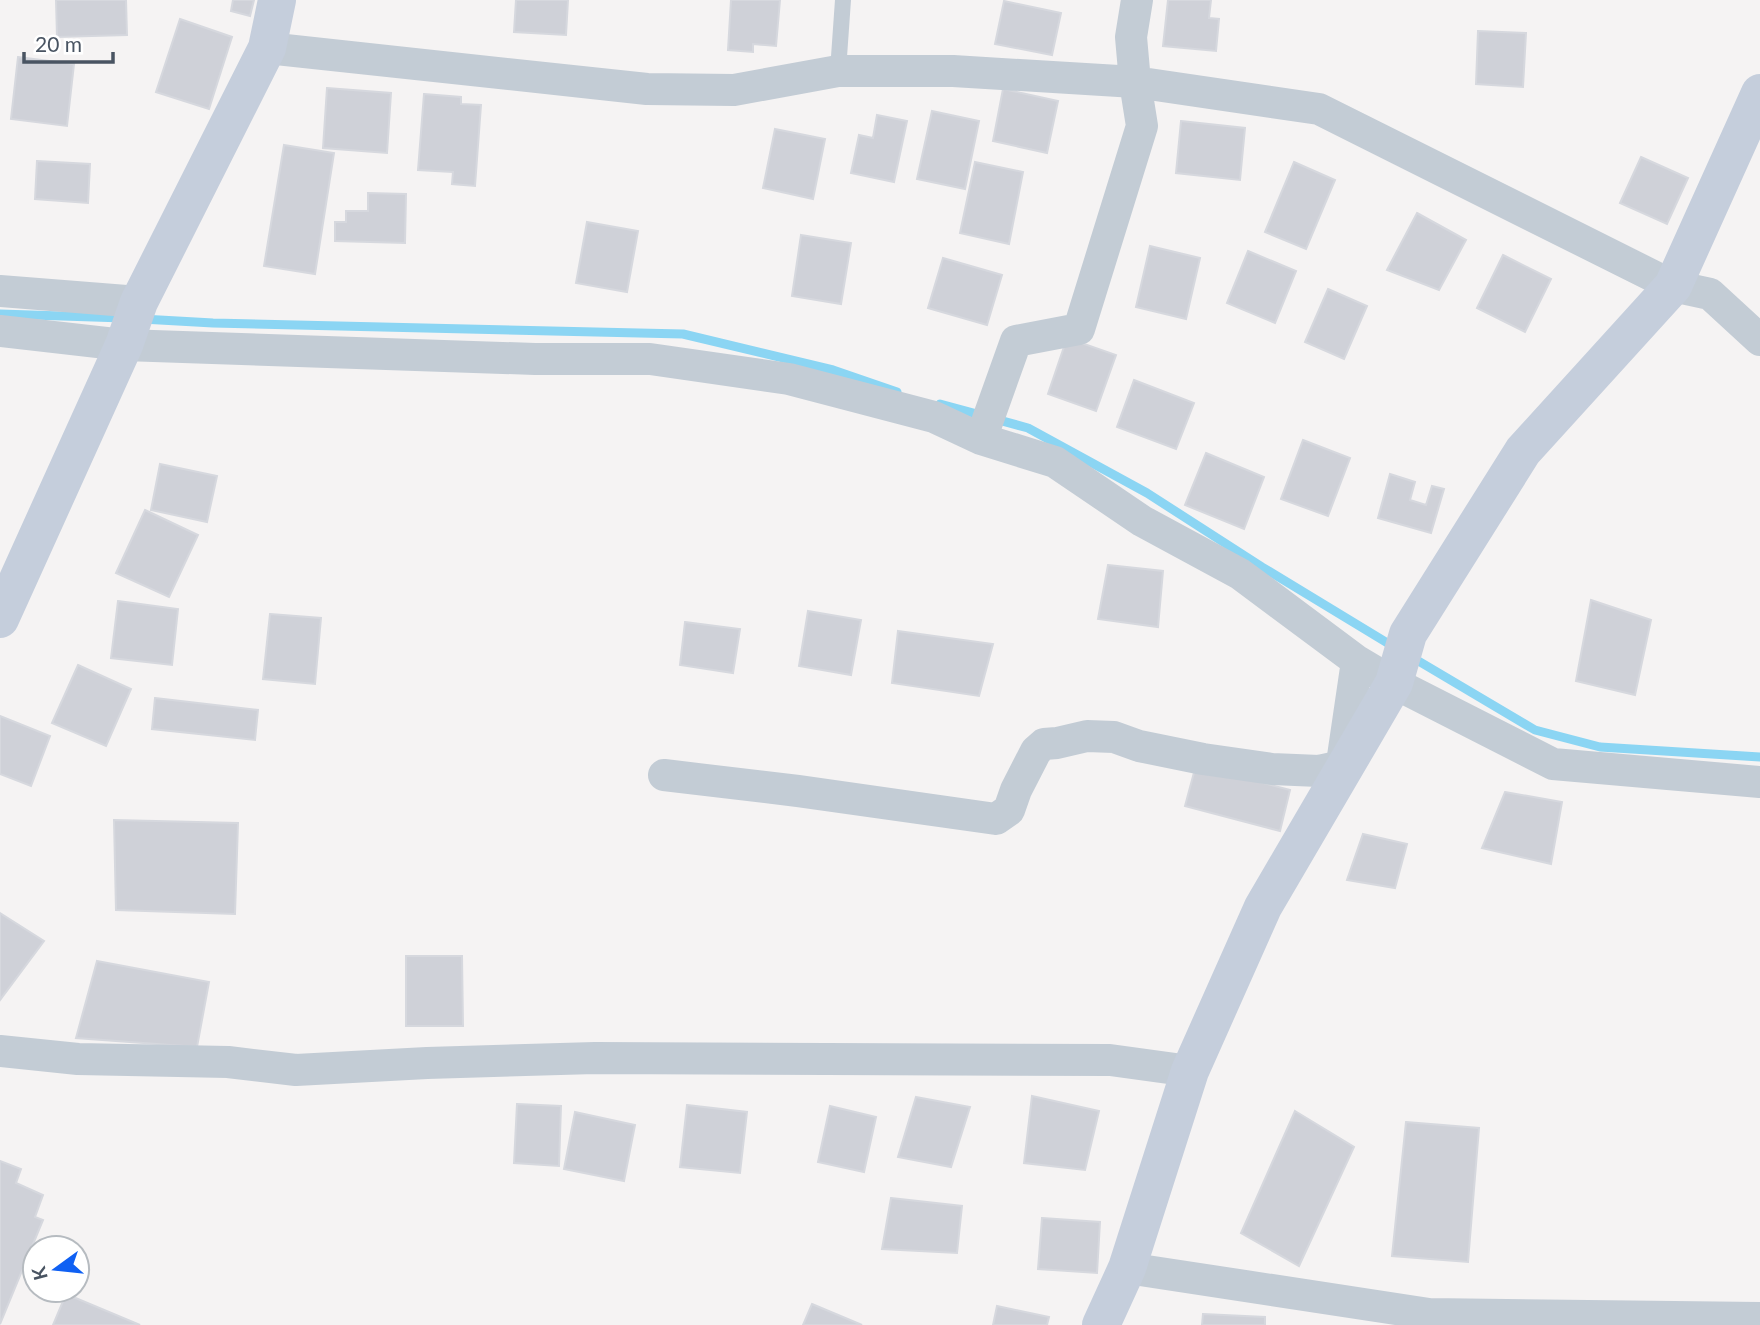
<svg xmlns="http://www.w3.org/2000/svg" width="1760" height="1325" font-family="Lato,sans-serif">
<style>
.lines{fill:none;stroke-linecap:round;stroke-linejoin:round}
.stream{stroke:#8bd5f3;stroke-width:9}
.building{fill:#cfd1d8;stroke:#d6d8de;stroke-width:2}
.lane{stroke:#c3ccd5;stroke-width:16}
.street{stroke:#c3ccd5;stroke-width:32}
.secondary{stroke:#c5cedc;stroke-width:38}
</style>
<rect width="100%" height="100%" fill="#f5f3f3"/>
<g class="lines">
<path class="stream" d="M0 314 124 318
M142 319 213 323 683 334 833 370 897 392
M940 404 1028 428 1147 493 1262 567 1394 647
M1410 656 1535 730 1600 747 1760 757"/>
</g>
<path class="building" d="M56 0H126L127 35 57 37Z
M233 0H254L250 16 231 11Z
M516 0H568L566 35 514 32Z
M731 0H780L776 46 753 44V52L728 50Z
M1168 0H1211L1209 18 1219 19 1216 51 1163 46Z
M1004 1 1061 13 1052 55 995 44Z
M180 19 232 37 209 109 156 92Z
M1478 31 1526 33 1523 87 1476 84Z
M18 57 74 64 67 126 11 119Z
M327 88 391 93 387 153 323 148Z
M1003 89 1058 101 1047 153 993 141Z
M424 94 461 97V104L481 105 475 186 452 184 453 172 418 170Z
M932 111 979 121 965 189 917 179Z
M877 115 907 121 894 182 851 173 859 135 873 138Z
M1181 121 1245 128 1240 180 1176 173Z
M775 129 825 139 813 199 763 188Z
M284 145 334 153 315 274 264 266Z
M1641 157 1688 178 1667 224 1620 203Z
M37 161 90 164 88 203 35 199Z
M975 162 1023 172 1009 244 960 233Z
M1294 162 1335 180 1306 249 1265 232Z
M368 193 406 194 405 243 335 241V222H346V211H368Z
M1417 213 1466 240 1439 290 1387 270Z
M587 222 638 231 627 292 576 283Z
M801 235 851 243 841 304 792 296Z
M1150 246 1200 258 1186 319 1136 307Z
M1248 251 1296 271 1275 323 1227 303Z
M1503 255 1551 279 1525 332 1477 308Z
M943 258 1002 275 987 325 928 308Z
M1328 289 1367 306 1344 359 1305 342Z
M1067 338 1116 355 1096 411 1048 394Z
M1134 380 1194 403 1176 449 1117 427Z
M1303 440 1350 458 1328 516 1281 499Z
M1206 453 1264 477 1244 529 1185 505Z
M160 464 217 476 207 522 151 510Z
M1390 474 1415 482 1410 500 1426 505 1432 486 1444 489 1431 533 1378 518Z
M145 510 198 535 169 597 116 573Z
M1108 565 1163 571 1158 627 1098 619Z
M1591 600 1651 620 1635 695 1576 681Z
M118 601 178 609 172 665 111 658Z
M808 611 861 620 851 675 799 666Z
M270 614 321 618 315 684 263 679Z
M685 622 740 629 733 673 680 665Z
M898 631 993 644 979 696 892 683Z
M78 665 131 689 106 746 52 723Z
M155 698 258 710 255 740 152 729Z
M0 716 50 736 31 786 0 774Z
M1196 765 1290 790 1280 831 1185 806Z
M1505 792 1562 802 1551 864 1482 848Z
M114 820 238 823 235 914 116 910Z
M1363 834 1407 844 1395 888 1347 880Z
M0 913 44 941 0 1000Z
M406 956H462L463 1026H406Z
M97 961 209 982 197 1047 76 1038Z
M1032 1096 1099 1111 1085 1170 1024 1163Z
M916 1097 970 1107 951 1167 898 1157Z
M517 1104 561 1106 559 1166 514 1163Z
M687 1105 747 1112 740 1173 680 1167Z
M830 1106 876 1117 864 1172 818 1162Z
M1295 1111 1354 1147 1299 1266 1241 1233Z
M575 1112 635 1125 624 1181 564 1169Z
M1406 1122 1479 1128 1468 1262 1392 1256Z
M0 1161 21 1169 16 1183 43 1195 35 1217 43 1220 0 1324Z
M891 1198 962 1206 957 1253 882 1249Z
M1042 1218 1100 1222 1097 1273 1038 1269Z
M66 1294 140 1325H53Z
M812 1304 862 1325H803Z
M997 1306 1049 1317 1047 1325H993Z
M1203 1314 1265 1317V1325H1202Z"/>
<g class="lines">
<path class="lane" d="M838 71 843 0"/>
<path class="street" d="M267 48 647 89 734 90 838 71H953L1135 82 1319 109 1673 286 1710 294 1760 340
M0 291 139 302
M0 331 124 345 535 359H650L789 379 934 417 981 439 1055 462 1142 521 1240 574 1357 661 1394 683 1553 764 1760 782
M981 439 1016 341 1079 329 1142 126 1135 82 1131 37 1137 0
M664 775 798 791 996 819 1009 810 1016 790 1036 751 1044 744 1057 743 1087 736 1114 737 1139 746 1203 759 1272 769 1319 771 1333 768 1342 763 1357 661
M0 1051 78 1059 228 1062 296 1070 427 1063 595 1058 1110 1060 1190 1071
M1127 1268 1429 1314 1760 1318"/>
<path class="secondary" d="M0 619 124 345 139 302 267 48 277 0
M1101 1325 1127 1268 1190 1071 1263 907 1394 683 1408 634 1523 451 1673 286 1760 93"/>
</g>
<g transform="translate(56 1269) rotate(255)"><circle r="33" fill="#ffffff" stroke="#b6bbc0" stroke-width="2"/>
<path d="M0-5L12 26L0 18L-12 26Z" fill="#0f60f3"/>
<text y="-10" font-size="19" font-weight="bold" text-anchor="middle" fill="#495462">K</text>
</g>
<path d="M24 52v10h89v-10" fill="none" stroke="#495462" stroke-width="3.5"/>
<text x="35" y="52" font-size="21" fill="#495462" stroke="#ffffff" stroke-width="5" paint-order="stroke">20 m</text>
</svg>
